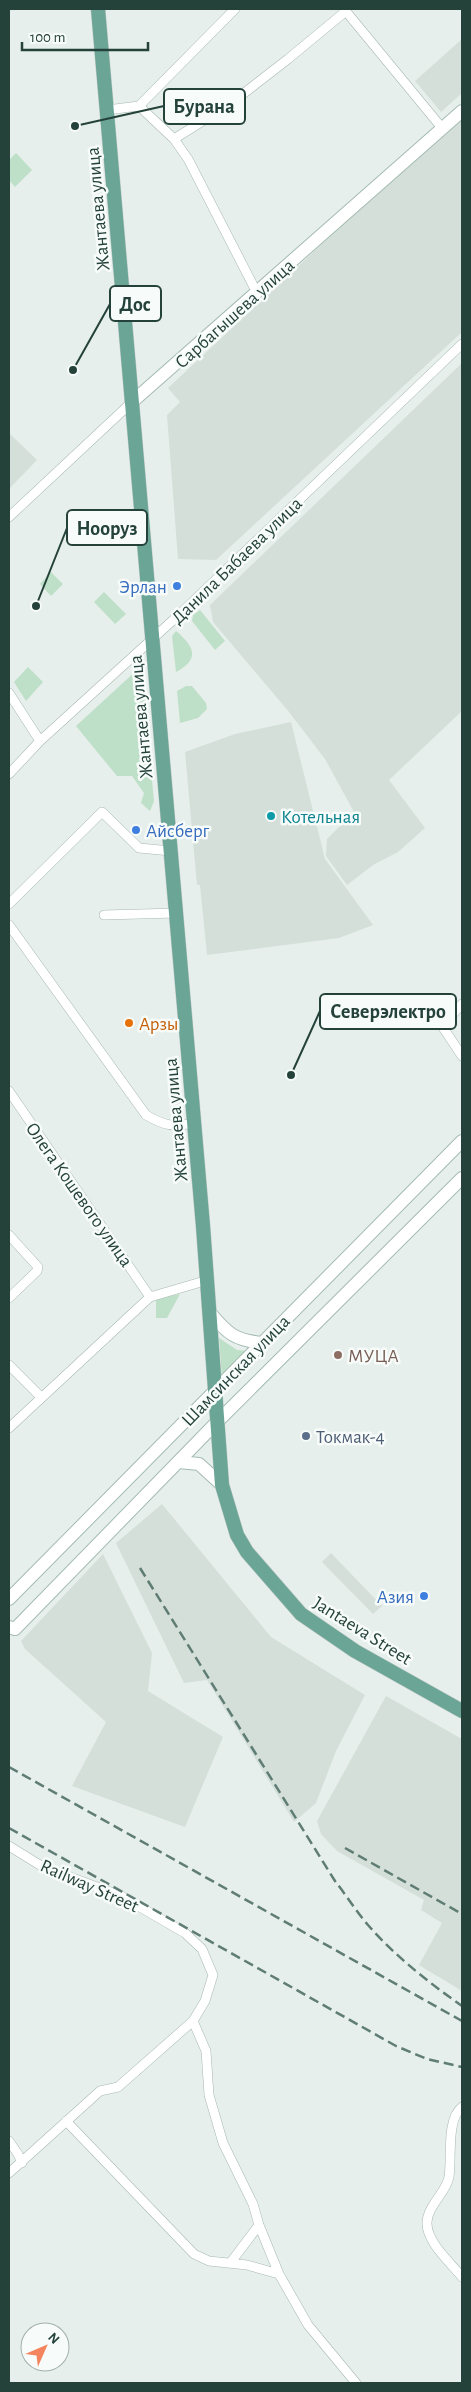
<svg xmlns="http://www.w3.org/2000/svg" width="471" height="2392" font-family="'Alegreya Sans',sans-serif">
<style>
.built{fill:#d4dfda}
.green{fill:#bfe0c8}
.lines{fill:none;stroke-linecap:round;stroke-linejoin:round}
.street-casing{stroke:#a8b8b2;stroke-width:10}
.secondary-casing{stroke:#a4bbb3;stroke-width:14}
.primary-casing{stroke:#c2cac8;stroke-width:15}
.street{stroke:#fff;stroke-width:9}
.secondary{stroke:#fff;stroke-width:12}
.primary{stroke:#6aa596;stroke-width:14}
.rail{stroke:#5f7d75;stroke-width:2.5;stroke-dasharray:10 5;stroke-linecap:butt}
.shop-dot{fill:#3f7fe0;stroke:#f7fbf9;stroke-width:2}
.culture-dot{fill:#0f9aa8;stroke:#f7fbf9;stroke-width:2}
.food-dot{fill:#e8710a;stroke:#f7fbf9;stroke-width:2}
.education-dot{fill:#8d6e63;stroke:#f7fbf9;stroke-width:2}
.service-dot{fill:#5c6f8a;stroke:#f7fbf9;stroke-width:2}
.labels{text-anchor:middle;stroke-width:5;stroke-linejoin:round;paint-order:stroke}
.street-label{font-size:19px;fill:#24423a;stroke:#f7fbf9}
.shop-label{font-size:19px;fill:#366cbe;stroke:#f7fbf9;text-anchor:end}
.culture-label{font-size:19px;fill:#0d838f;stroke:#f7fbf9;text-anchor:start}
.food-label{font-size:19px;fill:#c56008;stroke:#f7fbf9;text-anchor:start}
.education-label{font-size:19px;fill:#785e54;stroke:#f7fbf9;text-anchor:start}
.service-label{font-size:19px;fill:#4e5e75;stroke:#f7fbf9;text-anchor:start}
.leader{fill:none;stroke:#24423a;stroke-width:2}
.callout-dot{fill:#24423a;stroke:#f7fbf9;stroke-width:2}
.callout{fill:#f7fbf9;stroke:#24423a;stroke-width:2}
.callout-label{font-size:20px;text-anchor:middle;font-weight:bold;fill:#24423a}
</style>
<rect width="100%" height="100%" fill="#e6efeb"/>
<path class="built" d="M462 39V93L441 112 415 81Z
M462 117V332L216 560 178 559 167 415 180 402 168 388 370 199Z
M462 363V711L389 780 425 828 398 852 373 865 347 885 326 856 327 839 354 812 325 759 289 712 213 622 210 605Z
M9 433 37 460 9 489Z
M291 722 325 859 373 925 339 938 207 955 200 885H197L185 752 235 734Z
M162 1504 271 1637 365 1695 336 1751 316 1803 294 1822 207 1680 184 1683 116 1543Z
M331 1553 382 1606 373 1614 322 1562Z
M103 1554 152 1653 148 1691 223 1737 185 1827 72 1786 106 1722 25 1649 21 1641Z
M386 1696 462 1739V1991L419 1965 442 1923 421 1910 424 1900 337 1851 321 1834 317 1821Z"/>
<path class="green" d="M16 153 32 170 15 187 9 180V160Z
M51 572 63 584 51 596 40 584Z
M104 592 126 614 115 624 94 602Z
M200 610 225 641 215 650 192 621 193 615Z
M176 631C195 647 200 659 176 672L172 636Z
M28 667 43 682 26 701 14 682Z
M137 670 142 675 154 801 150 811 141 803 144 793 132 776H117L76 726Z
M186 686H192L206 703 207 709 198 718 180 723 177 691Z
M180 1294 167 1318H156V1299Z
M219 1338 237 1350 249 1351 222 1378Z"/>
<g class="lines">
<defs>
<path id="street" d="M344 9 442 128
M139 106 174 139 188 159 257 293
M107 110 139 106 235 9
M174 139 230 104 288 59 346 11
M9 517 132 402
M9 693 40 741
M9 774 40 741 182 612 462 344
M9 904 102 812 139 848 171 851
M104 915 176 913
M9 925 146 1115C165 1126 172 1127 194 1123
M462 1004 442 1026 462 1056
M9 1091 150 1297
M9 1235 38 1267 37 1271 9 1298
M9 1365 41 1397
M9 1428 150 1297 208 1280
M9 1846 43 1867 121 1896 185 1933 202 1949 213 1975 205 2001 193 2021 118 2087 100 2091 9 2173
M193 2021 206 2051 209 2095 223 2143 253 2204 259 2225 279 2274 308 2325 356 2383
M462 2107C446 2119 452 2159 449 2177 446 2193 428 2205 427 2222 426 2242 451 2263 462 2277
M66 2121 194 2254 209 2261 247 2265 279 2274
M9 2141 18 2154 22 2163
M231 2262 259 2225"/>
<path id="secondary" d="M132 402 462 111
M211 1314C228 1334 235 1340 262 1343
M179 1462 199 1464 222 1485
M9 1599 462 1141
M9 1627 15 1629 217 1422 462 1178"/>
<path id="primary" d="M98 9 203 1226 222 1485 237 1535 247 1552 301 1614 355 1651 462 1711"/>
</defs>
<use href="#street" class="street-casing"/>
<use href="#secondary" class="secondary-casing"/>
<use href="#primary" class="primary-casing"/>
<use href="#street" class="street"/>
<use href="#secondary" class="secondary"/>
<use href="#primary" class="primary"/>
<path class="rail" d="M140 1568 335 1881C346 1895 356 1911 368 1925 395 1956 428 1982 462 2006
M9 1767 462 2021
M9 1828 396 2046 427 2059 462 2067
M345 1848 462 1914"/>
</g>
<g class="shop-dot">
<circle cx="177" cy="586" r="5"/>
<circle cx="136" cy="830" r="5"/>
<circle cx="424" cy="1596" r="5"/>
</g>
<circle class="culture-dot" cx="271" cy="816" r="5"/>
<circle class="food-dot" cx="129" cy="1023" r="5"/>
<circle class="education-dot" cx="338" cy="1355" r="5"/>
<circle class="service-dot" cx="306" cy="1436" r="5"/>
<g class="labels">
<g class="street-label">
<text transform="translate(97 209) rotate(-95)" y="7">Жантаева улица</text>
<text transform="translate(234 313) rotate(-42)" y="7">Сарбагышева улица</text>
<text transform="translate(236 560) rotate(-44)" y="7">Данила Бабаева улица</text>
<text transform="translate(140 717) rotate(-95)" y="7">Жантаева улица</text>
<text transform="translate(175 1120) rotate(-95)" y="7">Жантаева улица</text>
<text transform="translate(80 1194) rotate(55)" y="7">Олега Кошевого улица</text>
<text transform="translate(235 1370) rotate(-46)" y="7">Шамсинская улица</text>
<text transform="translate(363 1630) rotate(32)" y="7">Jantaeva Street</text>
<text transform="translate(90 1885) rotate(24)" y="7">Railway Street</text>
</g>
<g class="shop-label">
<text x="167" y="593">Эрлан</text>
<text x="146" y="837" text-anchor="start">Айсберг</text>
<text x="414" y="1603">Азия</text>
</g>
<g class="culture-label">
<text x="281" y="823">Котельная</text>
</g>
<g class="food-label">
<text x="139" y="1030">Арзы</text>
</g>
<g class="education-label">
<text x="348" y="1362">МУЦА</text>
</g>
<g class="service-label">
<text x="316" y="1443">Токмак-4</text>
</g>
</g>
<path class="leader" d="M75 126L164 106M73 370L110 304M36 606L67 528M291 1075L320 1011"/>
<g class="callout-dot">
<circle cx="75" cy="126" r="5"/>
<circle cx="73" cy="370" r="5"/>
<circle cx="36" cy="606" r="5"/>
<circle cx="291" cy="1075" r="5"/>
</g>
<g class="callout">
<rect x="164" y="89" width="81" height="35" rx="5"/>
<rect x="110" y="286" width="51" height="35" rx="5"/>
<rect x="67" y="510" width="80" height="35" rx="5"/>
<rect x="320" y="994" width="136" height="35" rx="5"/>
</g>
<g class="callout-label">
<text x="204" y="113">Бурана</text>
<text x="135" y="311">Дос</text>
<text x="107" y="535">Нооруз</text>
<text x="388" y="1018">Северэлектро</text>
</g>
<rect width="471" height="2392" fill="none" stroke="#24423a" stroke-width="20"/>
<g transform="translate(45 2347) rotate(45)"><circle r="24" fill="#f7fbf9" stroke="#a3b1ad"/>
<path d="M0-4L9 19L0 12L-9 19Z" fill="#f4845f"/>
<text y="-8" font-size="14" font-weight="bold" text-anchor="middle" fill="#24423a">N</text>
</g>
<path d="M22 42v8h126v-8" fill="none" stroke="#24423a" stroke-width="2.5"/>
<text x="30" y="42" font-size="15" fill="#24423a" stroke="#f7fbf9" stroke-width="4" paint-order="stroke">100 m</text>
</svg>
